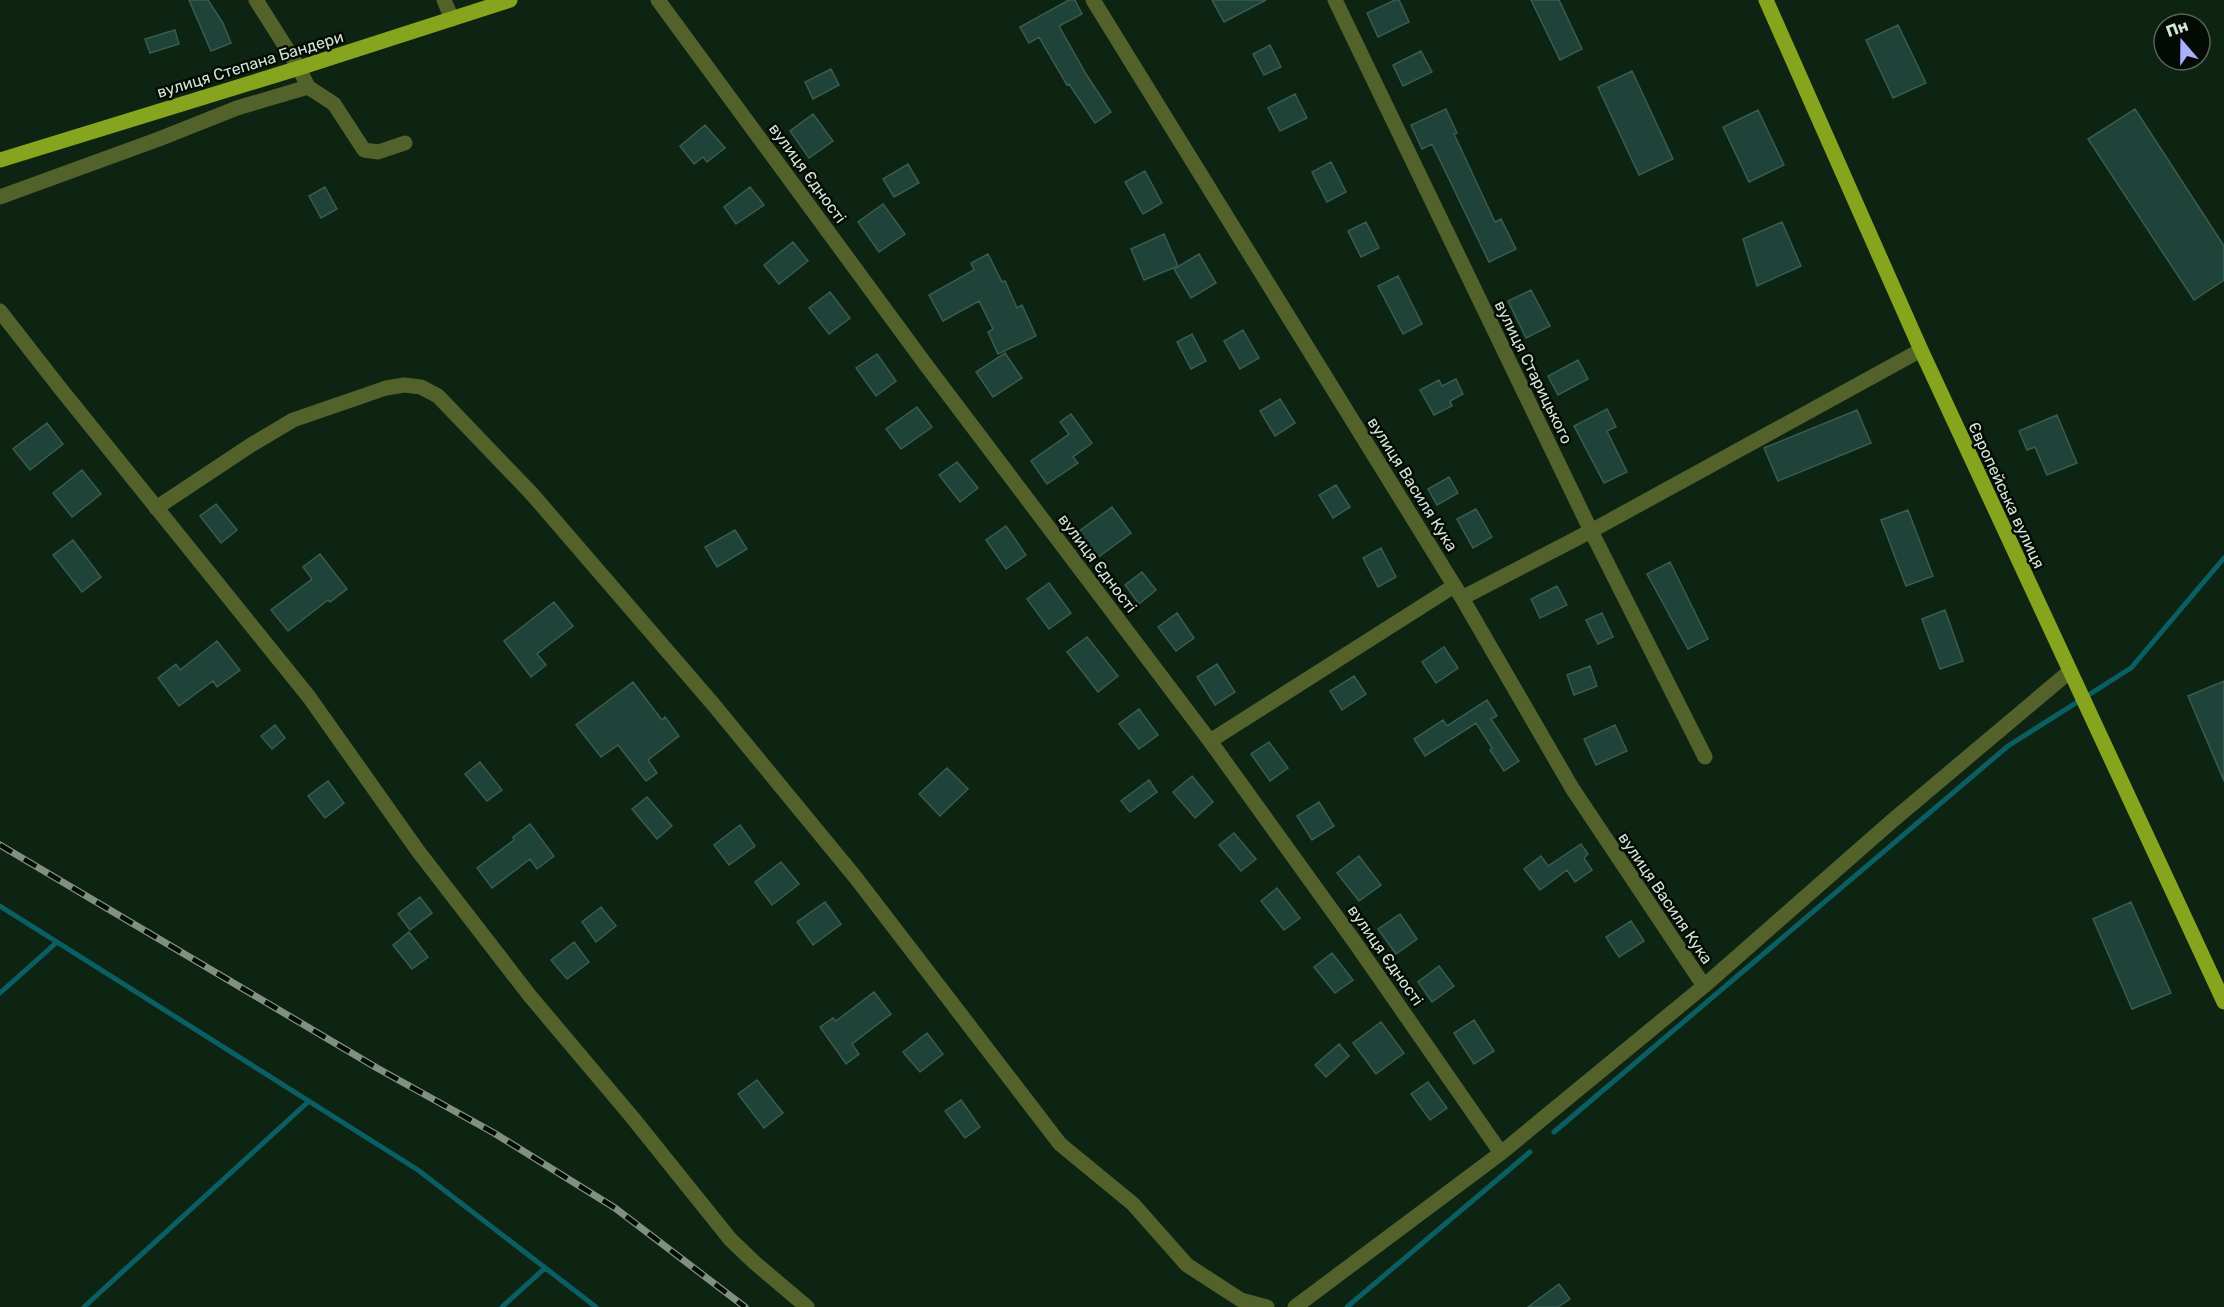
<svg xmlns="http://www.w3.org/2000/svg" width="2224" height="1307" font-family="Rubik,sans-serif">
<style>
.lines{fill:none;stroke-linecap:round;stroke-linejoin:round}
.stream{stroke:#0a5f64;stroke-width:5}
.building{fill:#1f4339;stroke:#385c52;stroke-width:1.5}
.minor{stroke:#53612a;stroke-width:15}
.primary{stroke:#87a41e;stroke-width:15}
.rail-casing{stroke:#809182;stroke-width:7}
.rail{stroke:#030b04;stroke-width:4.5;stroke-dasharray:14;stroke-linecap:butt}
.labels{text-anchor:middle;stroke-width:5;stroke-linejoin:round;paint-order:stroke}
.street-label{font-size:16px;fill:#d6e4d7;stroke:#030b04}
</style>
<rect width="100%" height="100%" fill="#0e2412"/>
<g class="lines">
<path class="stream" d="M0 906 418 1170 596 1307
M0 993 57 942
M1554 1132 2008 746 2131 668 2224 558
M84 1307 309 1101
M502 1307 545 1268
M1347 1307 1530 1152"/>
</g>
<path class="building" d="M189 0H208L223 23 231 43 211 51Z
M1069 0H1075L1082 14 1059 26 1086 74 1111 112 1095 123 1069 84 1067 85 1039 37 1029 43 1020 27Z
M1212 0H1266L1224 22Z
M1395 0H1399L1409 22 1378 37 1367 13Z
M1531 0H1559L1582 49 1560 60Z
M1898 25 1926 83 1893 98 1866 40Z
M175 30 179 44 150 53 145 39Z
M1270 45 1281 67 1264 75 1253 54Z
M1421 51 1432 72 1403 86 1393 65Z
M831 69 839 85 813 99 805 82Z
M1632 71 1673 159 1639 175 1598 87Z
M1295 94 1307 118 1280 131 1268 108Z
M1446 109 1457 133 1454 134 1495 222 1501 219 1516 249 1489 262 1432 144 1422 149 1411 125Z
M2135 109 2224 246V280L2194 300 2088 139Z
M1758 110 1784 165 1749 182 1723 127Z
M813 114 833 141 809 158 790 131Z
M705 125 725 148 707 162 703 157 694 164 680 146Z
M1331 162 1346 192 1327 202 1312 172Z
M908 164 919 183 894 197 883 179Z
M1145 171 1162 203 1143 214 1125 182Z
M325 187 337 209 321 218 309 196Z
M750 187 764 205 736 224 724 207Z
M883 204 905 234 879 252 858 222Z
M1366 222 1379 248 1361 257 1348 231Z
M1782 222 1801 266 1757 286 1743 239Z
M1164 234 1178 266 1144 280 1131 249Z
M793 242 808 261 779 284 764 265Z
M988 254 1002 282 1005 281 1017 308 1022 305 1036 336 998 354 988 332 993 329 979 301 943 321 929 295 974 270 971 263Z
M1199 254 1216 283 1191 298 1174 269Z
M1398 276 1422 324 1403 334 1378 286Z
M1531 290 1550 326 1526 338 1508 301Z
M830 292 850 318 829 334 809 308Z
M1243 330 1259 358 1240 369 1224 341Z
M1192 334 1206 361 1191 369 1177 342Z
M1005 353 1022 378 993 397 976 372Z
M877 354 896 381 876 396 856 368Z
M1578 360 1588 379 1558 395 1548 376Z
M1456 379 1463 394 1450 401 1452 406 1434 415 1420 390 1439 380 1442 386Z
M1280 399 1295 423 1275 436 1260 411Z
M917 407 932 427 901 449 886 429Z
M1607 409 1616 427 1607 431 1627 472 1604 483 1574 426Z
M1857 410 1871 443 1778 481 1764 448Z
M1071 414 1092 443 1073 457 1078 463 1047 484 1031 461 1069 434 1060 422Z
M2057 415 2077 463 2047 475 2035 447 2027 450 2019 431Z
M47 423 63 444 30 470 13 449Z
M957 462 978 488 960 502 939 475Z
M82 470 101 494 72 517 53 493Z
M1449 477 1458 493 1437 505 1428 489Z
M1336 485 1350 507 1333 518 1319 495Z
M216 504 237 530 221 543 200 516Z
M1112 507 1131 533 1093 561 1074 535Z
M1476 509 1492 537 1473 548 1457 519Z
M1908 510 1933 576 1906 586 1881 520Z
M1006 526 1026 555 1006 569 986 540Z
M735 530 747 549 717 567 705 547Z
M73 540 101 577 82 592 53 555Z
M1381 548 1396 577 1378 587 1363 558Z
M320 554 347 589 330 602 328 600 288 631 271 610 312 579 303 567Z
M1670 562 1708 639 1688 649 1647 574Z
M1142 572 1156 590 1139 604 1125 585Z
M1049 583 1071 613 1049 629 1027 599Z
M1557 586 1567 605 1540 618 1531 599Z
M554 602 573 626 537 654 546 665 531 677 504 641Z
M1945 610 1963 661 1940 669 1922 619Z
M1177 613 1194 638 1176 651 1158 627Z
M1602 613 1613 637 1598 644 1586 620Z
M1087 637 1118 676 1098 692 1067 652Z
M217 641 240 670 217 687 213 681 179 706 158 678 176 664 180 670Z
M1444 647 1458 668 1436 683 1422 662Z
M1217 664 1235 692 1215 705 1197 677Z
M1590 666 1597 686 1574 695 1567 675Z
M1354 676 1366 694 1342 710 1330 691Z
M2224 681V781L2188 696Z
M633 682 662 720 665 717 679 736 648 760 657 773 646 781 618 745 601 757 576 725Z
M1487 700 1497 716 1491 719 1519 761 1504 771 1490 750 1492 748 1476 723 1425 756 1414 739 1443 720 1447 726Z
M1139 709 1158 735 1139 749 1119 724Z
M275 725 285 738 272 749 261 736Z
M1615 725 1627 751 1596 765 1584 739Z
M1269 742 1288 768 1270 781 1251 754Z
M480 762 502 790 487 801 465 774Z
M947 768 968 789 940 816 919 794Z
M1192 776 1213 802 1195 818 1173 792Z
M1149 780 1157 792 1130 812 1121 801Z
M328 781 344 803 325 818 308 796Z
M647 797 672 826 657 839 632 809Z
M1319 802 1334 826 1312 840 1297 816Z
M530 824 554 856 537 869 530 859 492 888 477 868 514 840 513 837Z
M740 825 755 846 729 865 714 845Z
M1234 833 1256 859 1241 871 1219 845Z
M1581 844 1588 854 1584 858 1592 870 1575 882 1567 870 1540 890 1524 869 1541 856 1548 866Z
M1359 856 1381 885 1359 901 1337 873Z
M781 862 799 884 772 905 755 882Z
M1277 888 1300 918 1284 930 1261 901Z
M420 897 432 913 410 930 398 914Z
M825 902 841 924 813 945 797 922Z
M2131 902 2171 993 2132 1009 2093 919Z
M601 907 616 926 596 942 582 922Z
M1400 914 1417 939 1396 954 1378 929Z
M1631 921 1644 941 1619 957 1606 937Z
M409 932 428 957 412 969 393 945Z
M574 942 589 962 567 979 551 960Z
M1332 953 1353 980 1335 993 1314 967Z
M1439 966 1454 986 1432 1002 1418 982Z
M874 992 891 1014 852 1044 859 1054 846 1064 820 1027 833 1018 836 1021Z
M1474 1020 1494 1051 1474 1064 1454 1033Z
M1381 1022 1404 1053 1376 1074 1353 1043Z
M927 1033 943 1054 920 1072 903 1052Z
M1339 1044 1349 1056 1326 1077 1315 1065Z
M757 1080 783 1113 764 1128 738 1094Z
M1428 1082 1447 1108 1430 1120 1411 1094Z
M961 1100 980 1127 965 1138 945 1111Z
M1559 1284 1570 1299 1558 1307H1528Z"/>
<g class="lines">
<path class="minor" d="M444 0 452 19
M658 0 926 365 1210 741 1354 941 1501 1153
M1093 0 1462 598 1572 788 1704 986
M1335 0 1591 531 1705 757
M308 87 334 104 364 150 378 152 405 143
M0 197 159 139 237 108 308 87 299 68 256 0
M0 311 60 388 309 697 418 851 530 996 632 1117 730 1239 755 1263 807 1307
M156 508 251 445 293 420 386 388 404 385 421 387 438 396 532 494 713 704 856 878 1060 1144 1133 1204 1187 1265 1241 1300 1267 1307
M1462 598 1591 531 1921 350
M1210 741 1454 586
M1295 1307 1501 1153 1704 986 1892 821 2069 672"/>
<path class="primary" d="M1766 0 1921 350 2224 1002
M0 160 299 68 510 0"/>
<defs>
<path id="rail" d="M0 845 377 1068 494 1133 615 1208 745 1307"/>
</defs>
<use href="#rail" class="rail-casing"/>
<use href="#rail" class="rail"/>
</g>
<g class="labels">
<g class="street-label">
<text transform="translate(250 64) rotate(-17)" y="6">вулиця Степана Бандери</text>
<text transform="translate(808 173) rotate(54)" y="6">вулиця Єдності</text>
<text transform="translate(1534 372) rotate(64)" y="6">вулиця Старицького</text>
<text transform="translate(1413 484) rotate(58)" y="6">вулиця Василя Кука</text>
<text transform="translate(2007 495) rotate(65)" y="6">Європейська вулиця</text>
<text transform="translate(1098 563) rotate(53)" y="6">вулиця Єдності</text>
<text transform="translate(1666 898) rotate(56)" y="6">вулиця Василя Кука</text>
<text transform="translate(1386 955) rotate(55)" y="6">вулиця Єдності</text>
</g>
</g>
<g transform="translate(2182 42) rotate(340)"><circle r="28" fill="#030b04" stroke="#576258" stroke-width="1.5"/>
<path d="M0-4.5L10 22L0 15L-10 22Z" fill="#a9b0fc"/>
<text y="-9" font-size="16" font-weight="bold" text-anchor="middle" fill="#d6e4d7">Пн</text>
</g>
</svg>
